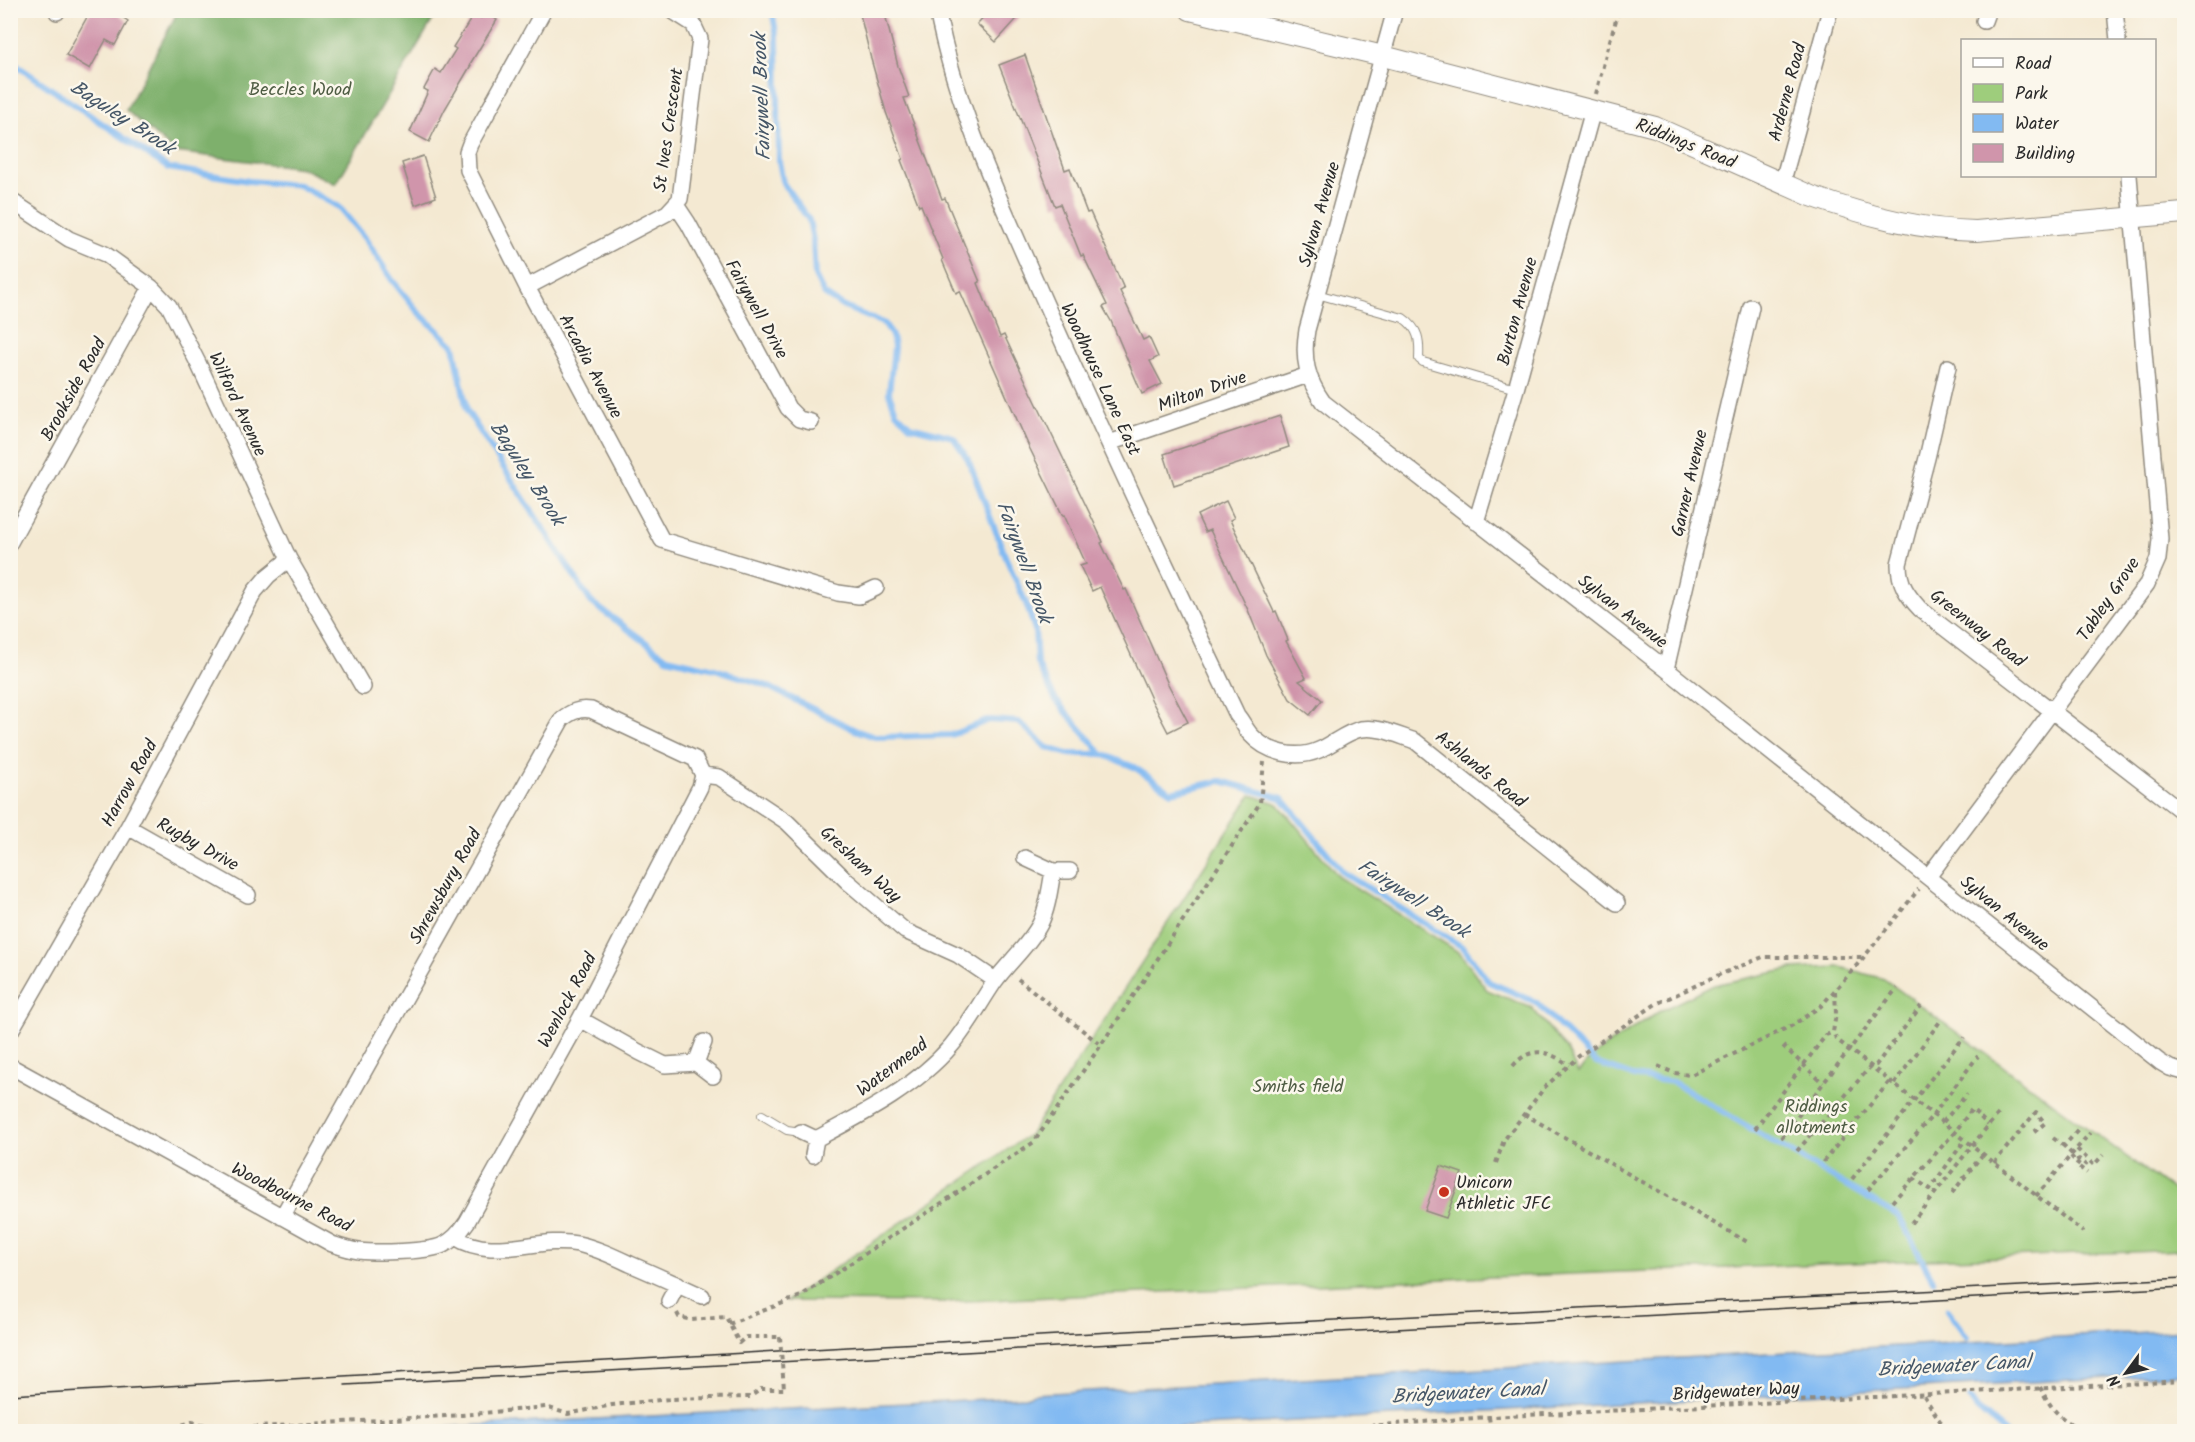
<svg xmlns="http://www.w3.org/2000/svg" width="2195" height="1442" font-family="Kalam,sans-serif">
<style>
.green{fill:#9ecd7c;stroke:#647c54;stroke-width:1.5}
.forest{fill:#7eb06c;stroke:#546e4c;stroke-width:1.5}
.water{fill:#82baf2;stroke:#56728e;stroke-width:1.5}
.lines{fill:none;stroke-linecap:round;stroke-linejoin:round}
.stream{stroke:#82baf2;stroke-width:6}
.building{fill:#d095ab}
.service-casing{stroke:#908a7e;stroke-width:10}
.minor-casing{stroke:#908a7e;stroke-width:18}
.tertiary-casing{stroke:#908a7e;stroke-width:22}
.path{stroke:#908a7e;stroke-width:4;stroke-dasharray:4.5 4.5;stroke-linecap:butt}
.service{stroke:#fff;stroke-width:8}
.minor{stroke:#fff;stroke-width:15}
.tertiary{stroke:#fff;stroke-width:20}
.tram{stroke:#2b2b2b;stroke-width:1.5}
.path-bridge{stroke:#908a7e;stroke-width:4;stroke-dasharray:4.5 4.5;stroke-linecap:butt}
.poi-dot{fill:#c8321e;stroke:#fbf7ec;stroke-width:2}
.labels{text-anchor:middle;stroke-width:5;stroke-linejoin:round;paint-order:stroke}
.park-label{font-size:18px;fill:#4e5c43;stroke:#fbf7ec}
.street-label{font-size:18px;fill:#2b2b2b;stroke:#fbf7ec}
.poi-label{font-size:18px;fill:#2b2b2b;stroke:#fbf7ec;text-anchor:start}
.water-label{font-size:20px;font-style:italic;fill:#455667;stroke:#fbf7ec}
</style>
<rect width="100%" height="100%" fill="#fbf7ec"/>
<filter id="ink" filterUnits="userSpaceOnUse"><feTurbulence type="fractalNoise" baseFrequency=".0167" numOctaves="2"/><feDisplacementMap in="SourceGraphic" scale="12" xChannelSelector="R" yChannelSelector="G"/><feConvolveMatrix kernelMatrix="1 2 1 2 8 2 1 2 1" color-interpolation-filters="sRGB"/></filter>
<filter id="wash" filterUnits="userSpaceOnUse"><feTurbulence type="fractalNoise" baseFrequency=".008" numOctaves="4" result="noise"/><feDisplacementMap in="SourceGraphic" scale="24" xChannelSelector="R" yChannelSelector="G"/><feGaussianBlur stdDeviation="1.35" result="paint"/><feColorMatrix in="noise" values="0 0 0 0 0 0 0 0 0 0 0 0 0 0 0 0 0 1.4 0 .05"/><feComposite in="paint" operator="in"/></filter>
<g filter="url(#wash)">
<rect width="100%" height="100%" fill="#f4e9d2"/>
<path class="green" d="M1251 795 1278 804 1339 877 1460 953 1487 990 1532 1008 1567 1050 1578 1073 1587 1062 1607 1045 1660 1011 1714 985 1791 969 1840 967 1884 979 2184 1199V1250L1468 1278 946 1302 787 1301 1030 1134Z"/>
<path class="forest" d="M178 11V10L438 11 336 184 302 168 175 152 126 110Z"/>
<path class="water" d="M2184 1330V1374L1108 1431H369C588 1418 806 1409 1025 1397L1034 1394Z"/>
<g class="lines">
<path class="stream" d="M772 10 777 37 779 161 783 183 809 220 813 240 815 276 824 294 842 306 885 324 892 336 894 347 889 393 896 412 910 426 953 437 968 459 1006 558 1026 603 1035 630 1037 663 1055 699 1102 754 1134 767 1171 792 1221 781 1282 798 1343 872 1464 948 1489 982 1536 1002 1596 1063 1633 1076 1673 1082 1899 1217 1933 1280
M10 61 168 168 249 181 299 185 339 207 366 240 392 280 418 312 454 346 467 411 591 602 667 658 715 669 765 685 855 730 875 737 951 735 989 720 1019 722 1046 747 1068 754H1102
M1947 1310 1967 1337
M1970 1399 1977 1409 2005 1432"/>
</g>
<g id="blocks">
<path class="building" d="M91 10H121L119 15 128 21 115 45 106 40 90 69 66 55Z
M859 10H884L898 66 909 97 904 98 942 199 945 198 980 282 978 283 1000 337 1004 335 1020 369 1091 516 1103 542 1101 543 1124 590 1126 589 1168 684 1188 722 1168 732 1152 701 1100 587 1092 591 1080 566 1086 564 1064 515 1063 516 1030 449 960 291 956 293 942 260 943 259 921 205 919 206 901 160 903 159 886 112 871 59Z
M990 10H1025L996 42 977 24Z
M485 12 497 20 470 64 471 65 445 109 429 142 410 132 428 91 424 89 435 69 441 73 456 49 453 47 474 14 481 18Z
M1025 55 1065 170 1070 168 1087 213 1090 212 1124 289 1120 291 1143 340 1149 337 1158 357 1150 361 1162 384 1142 394 1111 321 1103 307 1107 305 1083 255 1081 256 1060 204 1055 206 999 65Z
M423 156 436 197 415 205 402 163Z
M1280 416 1289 447 1174 485 1164 454Z
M1226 501 1234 518 1230 520 1274 612 1276 611 1288 640 1286 641 1306 678 1299 681 1322 700 1310 715 1290 699 1266 655 1248 610 1210 530 1205 532 1197 515Z
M1441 1166 1462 1173 1446 1218 1425 1211Z"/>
</g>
</g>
<g filter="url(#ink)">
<use href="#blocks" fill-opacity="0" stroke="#908a7e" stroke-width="1.5"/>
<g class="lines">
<defs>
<path id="service" d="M1317 294 1403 318C1419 329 1420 340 1419 359L1423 362 1516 389
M762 1115 787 1130 801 1132"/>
<path id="minor" d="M544 10 470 144 467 152 468 170 527 287 662 540 838 593 859 596 876 588
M937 10C956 108 1000 200 1040 291 1103 434 1170 574 1237 715 1242 721 1245 728 1250 734 1267 753 1296 760 1319 750 1333 744 1346 732 1361 729 1379 726 1397 735 1415 741L1617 903
M1395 10 1307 330C1302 358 1307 379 1323 402L1666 669 2160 1062 2170 1068 2184 1072
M2115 10 2118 40
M57 12 58 10
M1984 21 1988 10
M1782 184 1830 10
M10 200 69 239 105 254 151 287 169 306 198 363 289 559 363 687
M676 205 688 223 788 408 799 419 811 422
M527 287 667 213 680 199 700 39 693 24 671 10
M1948 367 1927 458 1899 564C1899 584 1907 595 1920 609L2184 813
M1109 443 1308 375
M1476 522 1516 389 1593 110
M10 542 151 287
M1666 669 1751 307
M703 775 719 777 787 822 847 881 905 931 958 955 995 980
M128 827 248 895
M1053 871H1070
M1928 877 2147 584 2158 559 2160 539 2129 176
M580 1019 639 1052 665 1065 696 1063 713 1076
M10 1032 128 827 255 591 268 576 289 559
M696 1063 704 1042
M10 1066 332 1244C341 1247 350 1250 359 1251 376 1253 429 1252 443 1245 454 1240 461 1231 467 1222L580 1019 700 787 703 775
M801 1132 816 1139C863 1114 916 1087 951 1046 968 1026 980 1003 995 981 1009 962 1029 945 1040 924 1048 908 1050 888 1053 871L1025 858
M813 1155 816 1139
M282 1217 562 719C571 712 579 708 591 710L695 759 703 775
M455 1237C494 1262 536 1236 578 1244 596 1248 613 1256 630 1264 654 1274 678 1285 702 1296
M669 1301 678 1284"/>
<path id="tertiary" d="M1190 10 1383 56 1655 127 1811 196C1864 215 1919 230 1976 231L2184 213"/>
</defs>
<use href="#service" class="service-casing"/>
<use href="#minor" class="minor-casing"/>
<use href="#tertiary" class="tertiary-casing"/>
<path class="path" d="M1596 94 1606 54 1619 10
M1018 979 1101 1045
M1835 991 1836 1014 1833 1032 1836 1039 2083 1232
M1783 1046 1823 1083
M1513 1066C1531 1045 1549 1051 1569 1065
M1658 1066 1674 1073 1691 1075 1793 1025 1821 1006 1864 957 1919 889
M1894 1084 1941 1020
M1524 1114 1749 1243
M1943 1122 1967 1094
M1755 1129 1826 1035 1833 1032
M1781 1138 1897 988
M2053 1138 2064 1146
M2077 1149 2094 1165 2103 1155
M1797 1151 1871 1066 1876 1065 1921 1006
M2072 1154 2064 1146 2078 1130
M2071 1156 2076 1162 2079 1159 2090 1168
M1823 1162 1890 1081
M2076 1162 2080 1165 2078 1166 2087 1173
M1496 1163 1504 1140 1545 1087 1579 1056 1656 1004 1714 977 1763 957H1864
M1994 1163 2036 1112 2045 1123 2033 1133
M1913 1178 1930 1189 1965 1140
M1852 1179 1964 1037
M1868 1190 1933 1115 1978 1056
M1952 1193 1983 1154
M2036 1196 2090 1133
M1892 1202 1955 1132 1972 1109 1988 1125
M1911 1223C1942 1186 1969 1147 2001 1111
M677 1313 679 1317 692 1320 726 1317 739 1343 746 1337H780
M729 1324 801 1296 1034 1142 1101 1045 1260 803 1264 762
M2040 1387C2053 1413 2063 1422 2090 1432
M1924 1396 1940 1421 1953 1432
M1489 1417 1491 1432
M111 1432 178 1426 192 1422 225 1429 462 1415 546 1407 568 1414 612 1405 670 1399 750 1397 761 1389H784
M1289 1432 1489 1417 2184 1381"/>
<use href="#service" class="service"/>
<use href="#minor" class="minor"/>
<use href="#tertiary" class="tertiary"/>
<path class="tram" d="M345 1385 2184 1287
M10 1395 1215 1326 2184 1278"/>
<path class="path-bridge" d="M780 1337 784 1389"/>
</g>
</g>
<circle class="poi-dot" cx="1444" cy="1192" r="6"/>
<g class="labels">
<g class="park-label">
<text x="300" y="95">Beccles Wood</text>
<text x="1298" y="1092">Smiths field</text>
<text x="1816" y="1112">Riddings<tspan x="1816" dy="21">allotments</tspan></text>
</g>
<g class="street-label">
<text transform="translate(1787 92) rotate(-75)" y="6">Arderne Road</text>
<text transform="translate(668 130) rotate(-82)" y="6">St Ives Crescent</text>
<text transform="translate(1686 143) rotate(22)" y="6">Riddings Road</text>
<text transform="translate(1319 214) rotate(-74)" y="6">Sylvan Avenue</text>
<text transform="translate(757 309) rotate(61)" y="6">Fairywell Drive</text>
<text transform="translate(1517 311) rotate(-75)" y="6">Burton Avenue</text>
<text transform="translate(591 366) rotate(62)" y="6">Arcadia Avenue</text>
<text transform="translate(1101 379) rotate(65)" y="6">Woodhouse Lane East</text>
<text transform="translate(73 389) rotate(-61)" y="6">Brookside Road</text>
<text transform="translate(1202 391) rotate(-19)" y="6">Milton Drive</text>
<text transform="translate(238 404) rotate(65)" y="6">Wilford Avenue</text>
<text transform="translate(1689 483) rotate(-77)" y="6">Garner Avenue</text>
<text transform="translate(2108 599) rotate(-56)" y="6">Tabley Grove</text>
<text transform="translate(1623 611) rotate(38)" y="6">Sylvan Avenue</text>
<text transform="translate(1978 628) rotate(38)" y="6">Greenway Road</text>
<text transform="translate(1481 769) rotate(39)" y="6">Ashlands Road</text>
<text transform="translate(129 783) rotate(-61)" y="6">Harrow Road</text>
<text transform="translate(198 844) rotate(29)" y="6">Rugby Drive</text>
<text transform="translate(861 864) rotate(43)" y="6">Gresham Way</text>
<text transform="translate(445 886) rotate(-61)" y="6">Shrewsbury Road</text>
<text transform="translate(2005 913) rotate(39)" y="6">Sylvan Avenue</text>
<text transform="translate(567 1000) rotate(-62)" y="6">Wenlock Road</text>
<text transform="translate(892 1067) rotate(-37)" y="6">Watermead</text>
<text transform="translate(292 1197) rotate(27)" y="6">Woodbourne Road</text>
<text transform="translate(1736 1391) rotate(-3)" y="6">Bridgewater Way</text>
</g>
<g class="poi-label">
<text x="1456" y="1188">Unicorn<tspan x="1456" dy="21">Athletic JFC</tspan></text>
</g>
<g class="water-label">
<text transform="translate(761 97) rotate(-92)" y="7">Fairywell Brook</text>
<text transform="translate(123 117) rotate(33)" y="7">Baguley Brook</text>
<text transform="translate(528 473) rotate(57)" y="7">Baguley Brook</text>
<text transform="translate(1025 562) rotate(70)" y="7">Fairywell Brook</text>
<text transform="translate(1414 898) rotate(33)" y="7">Fairywell Brook</text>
<text transform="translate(1954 1365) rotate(-3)" y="7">Bridgewater Canal</text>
<text transform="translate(1468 1392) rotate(-3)" y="7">Bridgewater Canal</text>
</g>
</g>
<rect width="2195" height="1442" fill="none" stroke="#fbf7ec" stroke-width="36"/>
<rect x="1961" y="39" width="195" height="138" fill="#fbf7ec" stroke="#a8a59f" stroke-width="1.5"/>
<rect x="1973" y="58" width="30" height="9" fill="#ffffff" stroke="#a8a59f" stroke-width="1.5"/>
<text x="2015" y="69" font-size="18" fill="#2b2b2b">Road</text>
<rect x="1973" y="84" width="30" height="18" fill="#9ecd7c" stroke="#a8a59f" stroke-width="1.5"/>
<text x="2015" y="99" font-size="18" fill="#2b2b2b">Park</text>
<rect x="1973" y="114" width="30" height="18" fill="#82baf2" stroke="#a8a59f" stroke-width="1.5"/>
<text x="2015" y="129" font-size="18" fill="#2b2b2b">Water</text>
<rect x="1973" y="144" width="30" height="18" fill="#d095ab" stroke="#a8a59f" stroke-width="1.5"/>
<text x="2015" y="159" font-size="18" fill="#2b2b2b">Building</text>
<g transform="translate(2126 1373) rotate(237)" stroke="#fbf7ec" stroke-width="4.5" paint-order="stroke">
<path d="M0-4.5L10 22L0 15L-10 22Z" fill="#2b2b2b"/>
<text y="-9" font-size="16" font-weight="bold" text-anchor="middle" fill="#2b2b2b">N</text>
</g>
</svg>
